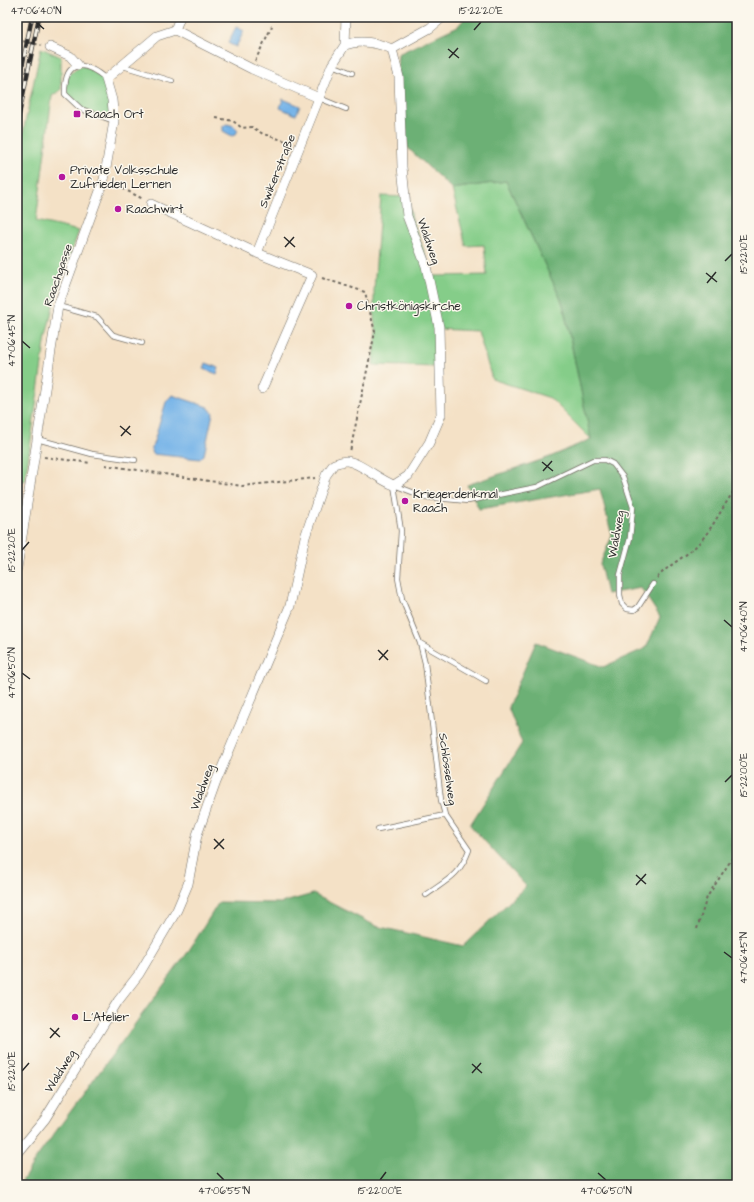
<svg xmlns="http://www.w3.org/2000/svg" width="754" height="1202" font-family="'Architects Daughter',sans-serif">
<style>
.green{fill:#85cd89;stroke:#587c5a}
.forest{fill:#6cb075;stroke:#4c6e50}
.water{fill:#75b3e8;stroke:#506f8a}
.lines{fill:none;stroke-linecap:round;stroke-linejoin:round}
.service-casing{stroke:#716b61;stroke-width:6}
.minor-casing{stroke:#716b61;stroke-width:10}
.path{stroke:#716b61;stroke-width:2;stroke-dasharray:3 3;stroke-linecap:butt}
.service{stroke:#fff;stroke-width:4.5}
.minor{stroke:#fff;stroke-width:9}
.rail-casing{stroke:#2b2b2b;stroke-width:4.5}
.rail{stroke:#fbf7ec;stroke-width:3;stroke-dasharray:9;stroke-linecap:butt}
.ticks{fill:none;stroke:#2b2b2b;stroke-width:1.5}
.poi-dot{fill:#b5179e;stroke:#fbf7ec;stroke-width:1.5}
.labels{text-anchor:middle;stroke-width:3;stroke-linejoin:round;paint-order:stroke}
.poi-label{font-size:12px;fill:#2b2b2b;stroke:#fbf7ec;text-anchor:start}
.street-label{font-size:12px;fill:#2b2b2b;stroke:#fbf7ec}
.neatline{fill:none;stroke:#2b2b2b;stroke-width:1.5}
.ticks-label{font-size:10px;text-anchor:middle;fill:#2b2b2b}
</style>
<rect width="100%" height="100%" fill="#fbf7ec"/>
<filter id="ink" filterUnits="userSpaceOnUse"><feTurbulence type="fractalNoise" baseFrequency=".025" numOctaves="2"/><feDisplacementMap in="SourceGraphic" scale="8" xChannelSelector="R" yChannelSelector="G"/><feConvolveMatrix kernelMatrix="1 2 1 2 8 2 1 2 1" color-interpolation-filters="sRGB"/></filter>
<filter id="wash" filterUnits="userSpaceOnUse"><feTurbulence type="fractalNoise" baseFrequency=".012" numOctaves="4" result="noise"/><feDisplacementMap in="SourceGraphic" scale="16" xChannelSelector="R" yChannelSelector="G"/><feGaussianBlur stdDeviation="0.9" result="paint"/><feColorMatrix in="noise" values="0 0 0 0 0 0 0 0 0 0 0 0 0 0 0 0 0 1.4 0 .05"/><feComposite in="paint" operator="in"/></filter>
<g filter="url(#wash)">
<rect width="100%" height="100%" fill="#f4e1c6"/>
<path class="green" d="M17 17H24L17 54Z
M41 48 61 57V90L52 96 36 221 79 231 57 290 46 336 25 481 17 480V161Z
M83 65 106 79 114 121 81 109 65 94C65 78 69 71 83 65Z
M506 181 563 304 591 439 550 398 492 379 478 331 437 329V367L373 365 377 333 374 320V290L381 196 408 197 412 219 433 276 487 275 484 245 466 246 452 189Z"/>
<path class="forest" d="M466 17H737V1185H20L37 1157 188 952 219 902 281 903 313 894 376 926 463 946 526 886 470 825 522 743 508 707 536 642 603 667 646 648 660 617 641 588 607 594 600 564 612 536 600 489 479 509 467 485 550 457 591 439 563 304 506 181 452 189 408 148 397 77 398 54 458 26Z"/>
<path class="water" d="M236 27 244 31 236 47 228 43Z
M283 99 300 106 296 115 280 108Z
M227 124 234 126 238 130 236 134 232 136 223 131V126Z
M206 363 219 368 217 374 204 369Z
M172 395 208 407 213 413 204 455 200 459 152 454 151 451 166 402Z"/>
</g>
<g filter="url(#ink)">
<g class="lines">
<defs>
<path id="service" d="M332 65 352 73
M123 66 172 81
M106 79C84 60 64 59 65 94L81 109 114 121
M319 98 346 109
M58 306 97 317 113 335 142 343
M37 439 92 454 135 460
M394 485 401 531 398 578 402 599 420 643 425 663 441 800 445 815 469 850C460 875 447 880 426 895
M394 485 425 497 468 501 537 487 593 460H605L613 464 623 477 633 507 630 538 620 575V595L622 604 627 609 634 610 638 607 653 584
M420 643 486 681
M378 829 445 815"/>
<path id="minor" d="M175 30 180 17
M345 45C361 39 376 42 392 49
M50 47 70 56 78 65
M392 49 430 28 443 17
M151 204 257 253 312 275 262 389
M257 253 319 98
M17 568 58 306 104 180 114 121 112 100 106 79 157 36 175 30 252 69 319 98 332 65 345 45 346 17
M17 1153 45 1119 118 1001 139 974 177 910 188 884 197 835 216 782 290 606 305 537 326 475 334 464C338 463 343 461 346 461 358 461 381 481 394 485L408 476 429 443 441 415 439 327 426 266 407 216 402 167 399 77 392 49"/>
</defs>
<use href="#service" class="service-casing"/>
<use href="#minor" class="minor-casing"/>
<path class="path" d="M17 40 41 45
M255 61 273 24
M216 118 233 121 242 128 252 127 263 134 292 143
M112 183 143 199
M322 278 365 292 375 332 350 452
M44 457 91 463
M105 465 242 486 315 478
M657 578C669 564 686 557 698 544 714 527 723 505 737 487
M697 929 707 897 737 851"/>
<use href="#service" class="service"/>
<use href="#minor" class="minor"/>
<defs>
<path id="rail" d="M17 92 32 17
M17 124 39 17"/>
</defs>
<use href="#rail" class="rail-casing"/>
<use href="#rail" class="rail"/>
</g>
</g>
<path class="ticks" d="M36 22 44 29M474 30 481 22M448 49 459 58M449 58 458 48M284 237 295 247M285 247 294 237M725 261 732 254M706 273 717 282M707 283 716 272M22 341 30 348M120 426 131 435M121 436 130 426M542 462 553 471M543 471 552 461M22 550 29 542M724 620 732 627M378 650 388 660M379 660 388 650M22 673 30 679M725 782 732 775M214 839 224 849M214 849 224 839M636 875 646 884M636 885 646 874M724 952 732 958M50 1028 60 1037M50 1038 59 1028M472 1064 482 1073M22 1071 29 1063M472 1073 481 1063M217 1173 224 1180M598 1173 606 1180M380 1180 386 1172"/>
<g class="poi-dot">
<rect x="73" y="110" width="8" height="8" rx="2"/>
<circle cx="62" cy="177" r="4"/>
<circle cx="118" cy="209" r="4"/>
<circle cx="349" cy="306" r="4"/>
<circle cx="405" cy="501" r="4"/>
<circle cx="75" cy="1017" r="4"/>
</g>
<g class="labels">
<g class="poi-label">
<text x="85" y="118">Raach Ort</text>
<text x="70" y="174">Private Volksschule<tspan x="70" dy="14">Zufrieden Lernen</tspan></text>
<text x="126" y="213">Raachwirt</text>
<text x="357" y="310">Christkönigskirche</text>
<text x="413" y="498">Kriegerdenkmal<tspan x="413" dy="14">Raach</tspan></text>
<text x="83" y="1021">L'Atelier</text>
</g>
<g class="street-label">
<text transform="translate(277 171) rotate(-68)" y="4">Swikerstraße</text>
<text transform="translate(429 241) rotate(71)" y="4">Waldweg</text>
<text transform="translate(58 275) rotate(-71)" y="4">Raachgasse</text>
<text transform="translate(616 534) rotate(-80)" y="4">Waldweg</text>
<text transform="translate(448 769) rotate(82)" y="4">Schlösselweg</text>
<text transform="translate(202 787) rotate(-70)" y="4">Waldweg</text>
<text transform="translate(60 1071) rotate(-58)" y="4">Waldweg</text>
</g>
</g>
<rect width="754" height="1202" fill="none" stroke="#fbf7ec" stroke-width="44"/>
<rect x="22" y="22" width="710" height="1158" class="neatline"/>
<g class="ticks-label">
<text x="36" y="14">47°06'40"N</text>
<text x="481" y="14">15°22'20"E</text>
<text transform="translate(743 254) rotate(-90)" y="4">15°22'10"E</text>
<text transform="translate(11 341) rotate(-90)" y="4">47°06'45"N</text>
<text transform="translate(11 550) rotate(-90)" y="4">15°22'20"E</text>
<text transform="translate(743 627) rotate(-90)" y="4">47°06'40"N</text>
<text transform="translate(11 673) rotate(-90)" y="4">47°06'50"N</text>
<text transform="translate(743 775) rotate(-90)" y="4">15°22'00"E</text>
<text transform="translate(743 958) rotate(-90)" y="4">47°06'45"N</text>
<text transform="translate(11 1071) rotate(-90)" y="4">15°22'10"E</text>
<text x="224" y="1194">47°06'55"N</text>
<text x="380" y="1194">15°22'00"E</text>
<text x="606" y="1194">47°06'50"N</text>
</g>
</svg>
